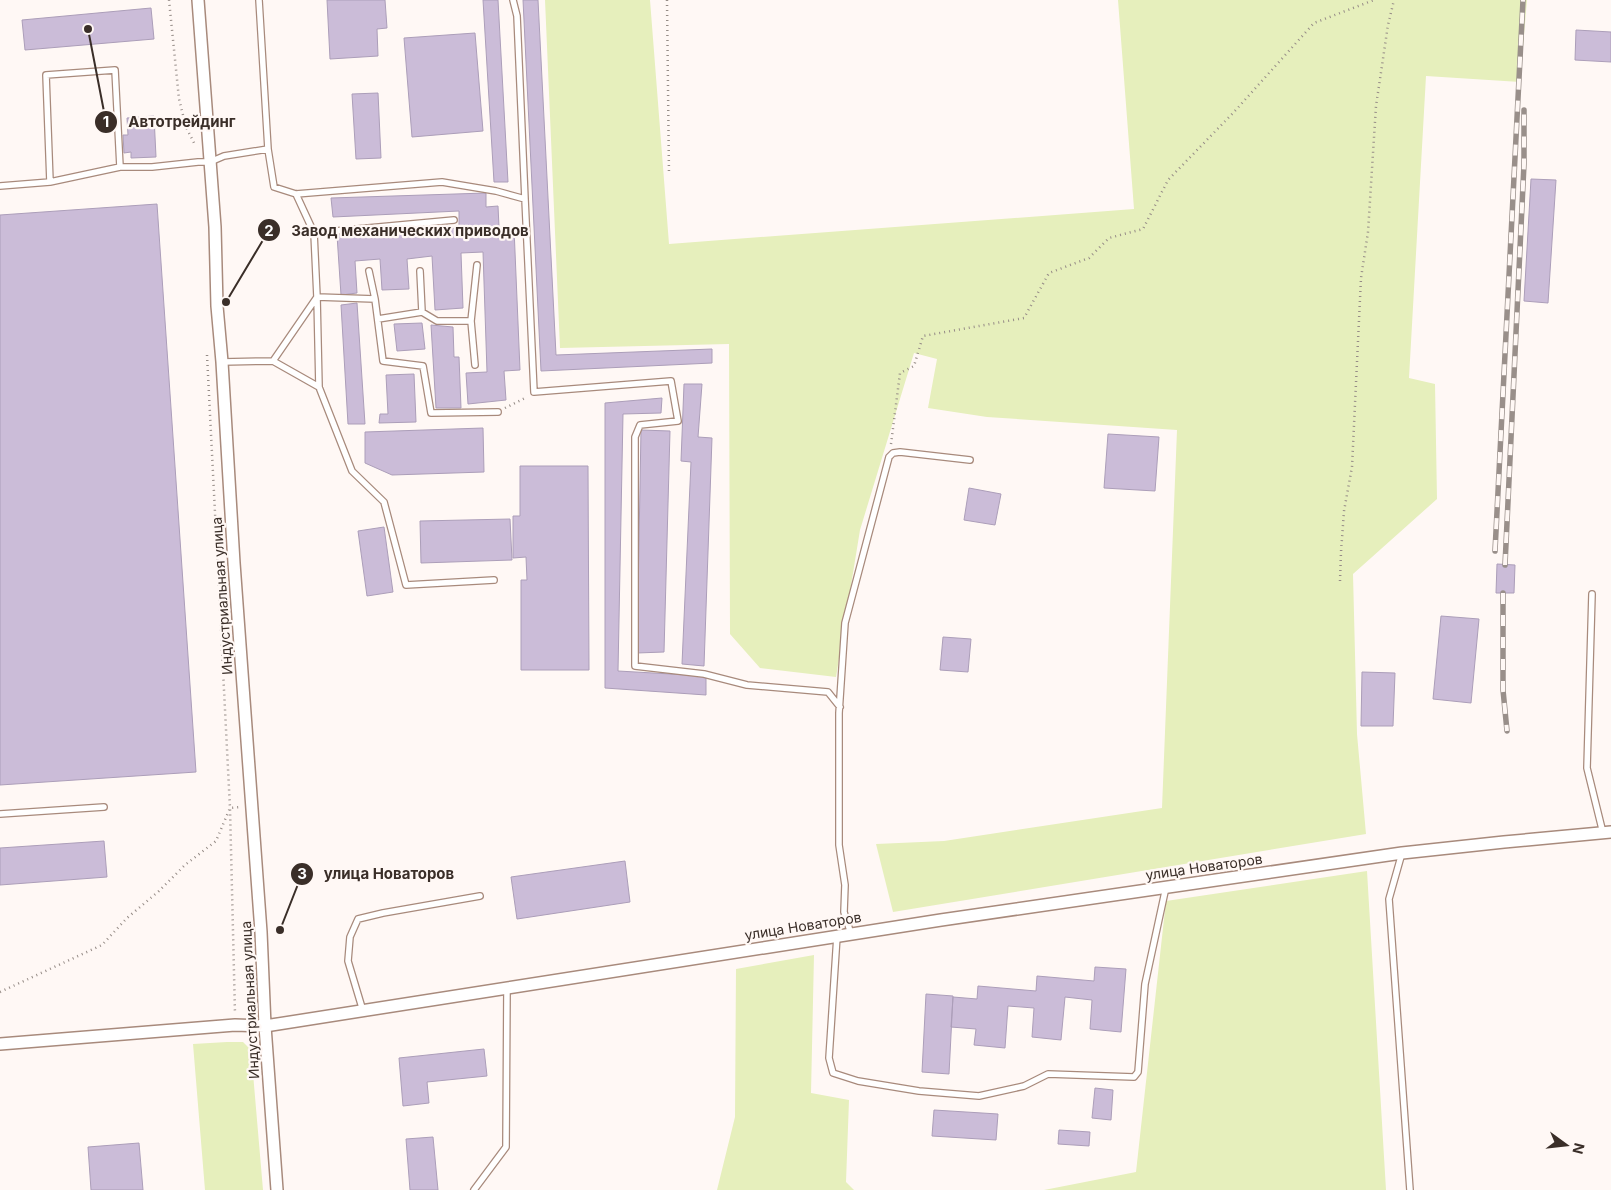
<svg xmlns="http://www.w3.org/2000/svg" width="1611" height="1190" font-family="Inter,sans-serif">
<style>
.green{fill:#e6efbc}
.building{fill:#cbbcd8;stroke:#ac9eb9}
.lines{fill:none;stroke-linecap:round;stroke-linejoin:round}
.service-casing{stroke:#a88a7c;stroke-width:8}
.minor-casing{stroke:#a88a7c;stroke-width:14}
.path{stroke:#968c87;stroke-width:2.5;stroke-dasharray:1 4;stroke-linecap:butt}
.service{stroke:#fff;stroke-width:5.5}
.minor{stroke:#fff;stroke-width:11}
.rail-casing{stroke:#998f8a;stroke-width:5.5}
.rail{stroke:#fff8f5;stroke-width:4;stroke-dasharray:11;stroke-linecap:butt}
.labels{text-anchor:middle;stroke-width:4.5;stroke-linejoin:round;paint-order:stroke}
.street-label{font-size:14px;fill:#3a2e28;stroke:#fff8f5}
.leader{fill:none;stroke:#3a2e28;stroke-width:2}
.callout-dot{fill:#3a2e28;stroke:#fff8f5;stroke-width:2}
.mark-label{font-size:15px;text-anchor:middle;font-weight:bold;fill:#fff}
.callout-label{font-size:15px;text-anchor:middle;font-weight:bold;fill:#3a2e28;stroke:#fff8f5;stroke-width:4.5;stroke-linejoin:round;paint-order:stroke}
</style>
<rect width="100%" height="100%" fill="#fff8f5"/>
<path class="green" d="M545 0H650L669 244 1134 209 1118 0H1527L1520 82 1426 76 1409 378 1435 384 1437 499 1353 574 1357 734 1366 834 893 912 876 844 944 841 1162 808 1177 430 987 417 928 408 937 359 914 353 860 530 836 677 760 668 730 634 729 344 560 348Z
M1367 871 1386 1190H1044L1136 1172 1166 901Z
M814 955 811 1093 849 1100 846 1182 854 1190H717L735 1117 736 969Z
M227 1042H243L251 1050 263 1190H205L193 1044Z"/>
<path class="building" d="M327 0H385L387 28 377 29 378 56 330 59Z
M483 0H498L508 182H494Z
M523 0H538L556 355 712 349V363L541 371Z
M151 8 154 39 25 50 22 20Z
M1576 30 1611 32V62L1575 60Z
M475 33 483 131 412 137 404 38Z
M378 93 381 158 356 159 352 94Z
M154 116 156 157 131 158V152L124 153 123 135H128L127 118Z
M1531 179 1556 180 1548 303 1524 301Z
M486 193V207L498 206 499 227 514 228 520 370 504 371 506 400 468 404 466 373 487 372 483 252 461 253 463 308 435 310 432 256 407 259 409 289 382 290 380 259 355 261 357 293 341 295 337 235 459 228V211L333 217 331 198Z
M157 204 196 772 0 785V215Z
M357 303 365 424H348L341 305Z
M422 323 425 349 397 351 394 324Z
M431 325 453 327 454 357H459L461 408H436Z
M414 374 416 422 379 423 380 414H388L386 375Z
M684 384H702L698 437 712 438 704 666 682 664 691 462 681 461Z
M662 398 661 413 623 414 618 671 706 676V695L605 688V403Z
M483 428 484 472 392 475 365 463V432Z
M641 430 670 431 664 652 637 653Z
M1108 434 1159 437 1155 491 1104 488Z
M520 466H588L589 670H521V580H527L526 557 513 558V516H520Z
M969 488 1001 494 995 525 964 520Z
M510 519 512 560 421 563 420 521Z
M384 527 393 592 367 596 358 531Z
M1497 564 1515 565 1514 593H1496Z
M1441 616 1479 619 1471 703 1433 699Z
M943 637 971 639 968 672 940 670Z
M1362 672 1395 673 1393 726H1361Z
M104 841 107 877 0 885V848Z
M625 861 630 902 517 919 511 877Z
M1095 967 1126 969 1121 1032 1090 1029 1092 1000 1065 997 1061 1040 1032 1037 1034 1008 1008 1006 1005 1048 974 1045 976 1029 951 1027 953 997 977 999 978 986 1036 991 1037 976 1094 981Z
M926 994 953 996 949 1074 922 1072Z
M484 1049 487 1076 427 1082 429 1103 403 1106 399 1058Z
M1095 1088 1113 1090 1111 1120 1092 1118Z
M934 1110 998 1114 996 1140 932 1136Z
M1059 1130 1090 1132 1089 1146 1058 1144Z
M433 1137 438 1190H410L406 1139Z
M139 1143 143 1190H91L88 1147Z"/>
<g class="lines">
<defs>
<path id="service" d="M513 0 517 16 525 199
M268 149 274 187 296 194 442 182 496 191 525 199 534 392 671 381 678 421 640 425 635 437V666L704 674 747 685 828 692 840 707
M50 182 46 75 115 70 120 167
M0 186 50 182 120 167H152L198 162H210L224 156 268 149 259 0
M314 233 454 220
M369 271 375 299
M420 271 422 312
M378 319 422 312 437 321H471L477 265
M471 321 475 365
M273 361 319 387 352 471 384 502 406 585 494 580
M222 362 273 361 317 297 314 233 296 194
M319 387 317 297 375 299 383 361 423 366 431 413 498 412
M1592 594 1587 768 1603 833
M0 814 104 807
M1402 853 1389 899 1410 1190
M851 934 844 912 845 885 839 845V713L845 623 889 457 893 453 900 452 970 460
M837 936 829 1058 833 1073 858 1081 919 1091 979 1096 1024 1086 1048 1074 1134 1077 1138 1072 1145 984 1166 887
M363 1011 348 961 350 937 358 919 383 913 480 896
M474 1190 506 1147 507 988"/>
<path id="minor" d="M198 0 215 227 217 306 222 362 234 563 261 932 265 1026 277 1190
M0 1044 235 1025 265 1026 941 920 1402 853 1504 842 1611 832"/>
</defs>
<use href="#service" class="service-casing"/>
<use href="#minor" class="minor-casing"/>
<path class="path" d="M169 0 179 99 186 127 195 145
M667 0 669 175
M207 355 230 808 235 1014
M505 408 527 397
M891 444 900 373 914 366 923 336 1024 318 1049 273 1089 258 1109 238 1143 229 1168 180 1234 112 1314 23 1374 0
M1340 581 1341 552 1344 511 1352 467 1361 278 1368 232 1376 106 1388 25 1394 0
M0 992 102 945 127 918 159 891 185 865 216 841 230 808 241 807"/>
<use href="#service" class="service"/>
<use href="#minor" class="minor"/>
<defs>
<path id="rail" d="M1495 551 1523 0
M1505 565 1524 164V110
M1503 593V690L1507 731"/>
</defs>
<use href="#rail" class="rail-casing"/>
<use href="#rail" class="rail"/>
</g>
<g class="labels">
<g class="street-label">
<text transform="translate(222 596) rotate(-94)" y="5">Индустриальная улица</text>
<text transform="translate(1204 867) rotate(-8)" y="5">улица Новаторов</text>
<text transform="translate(803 926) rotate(-9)" y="5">улица Новаторов</text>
<text transform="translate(250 1000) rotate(-93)" y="5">Индустриальная улица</text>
</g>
</g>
<path class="leader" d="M88 29L106 122M226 302L269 230M280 930L302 874"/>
<g class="callout-dot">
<circle cx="88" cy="29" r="5"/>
<circle cx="226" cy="302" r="5"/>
<circle cx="280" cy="930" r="5"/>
<circle cx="106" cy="122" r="12"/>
<circle cx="269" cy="230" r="12"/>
<circle cx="302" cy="874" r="12"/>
</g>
<g class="mark-label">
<text x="106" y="127">1</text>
<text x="269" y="236">2</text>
<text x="302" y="879">3</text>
</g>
<g class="callout-label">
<text x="182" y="127">Автотрейдинг</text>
<text x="410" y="236">Завод механических приводов</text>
<text x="389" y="879">улица Новаторов</text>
</g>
<g transform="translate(1566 1145) rotate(105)" stroke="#fff8f5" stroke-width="4" paint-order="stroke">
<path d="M0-4L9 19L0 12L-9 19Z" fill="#3a2e28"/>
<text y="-8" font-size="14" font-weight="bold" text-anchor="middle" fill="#3a2e28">N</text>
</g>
</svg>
